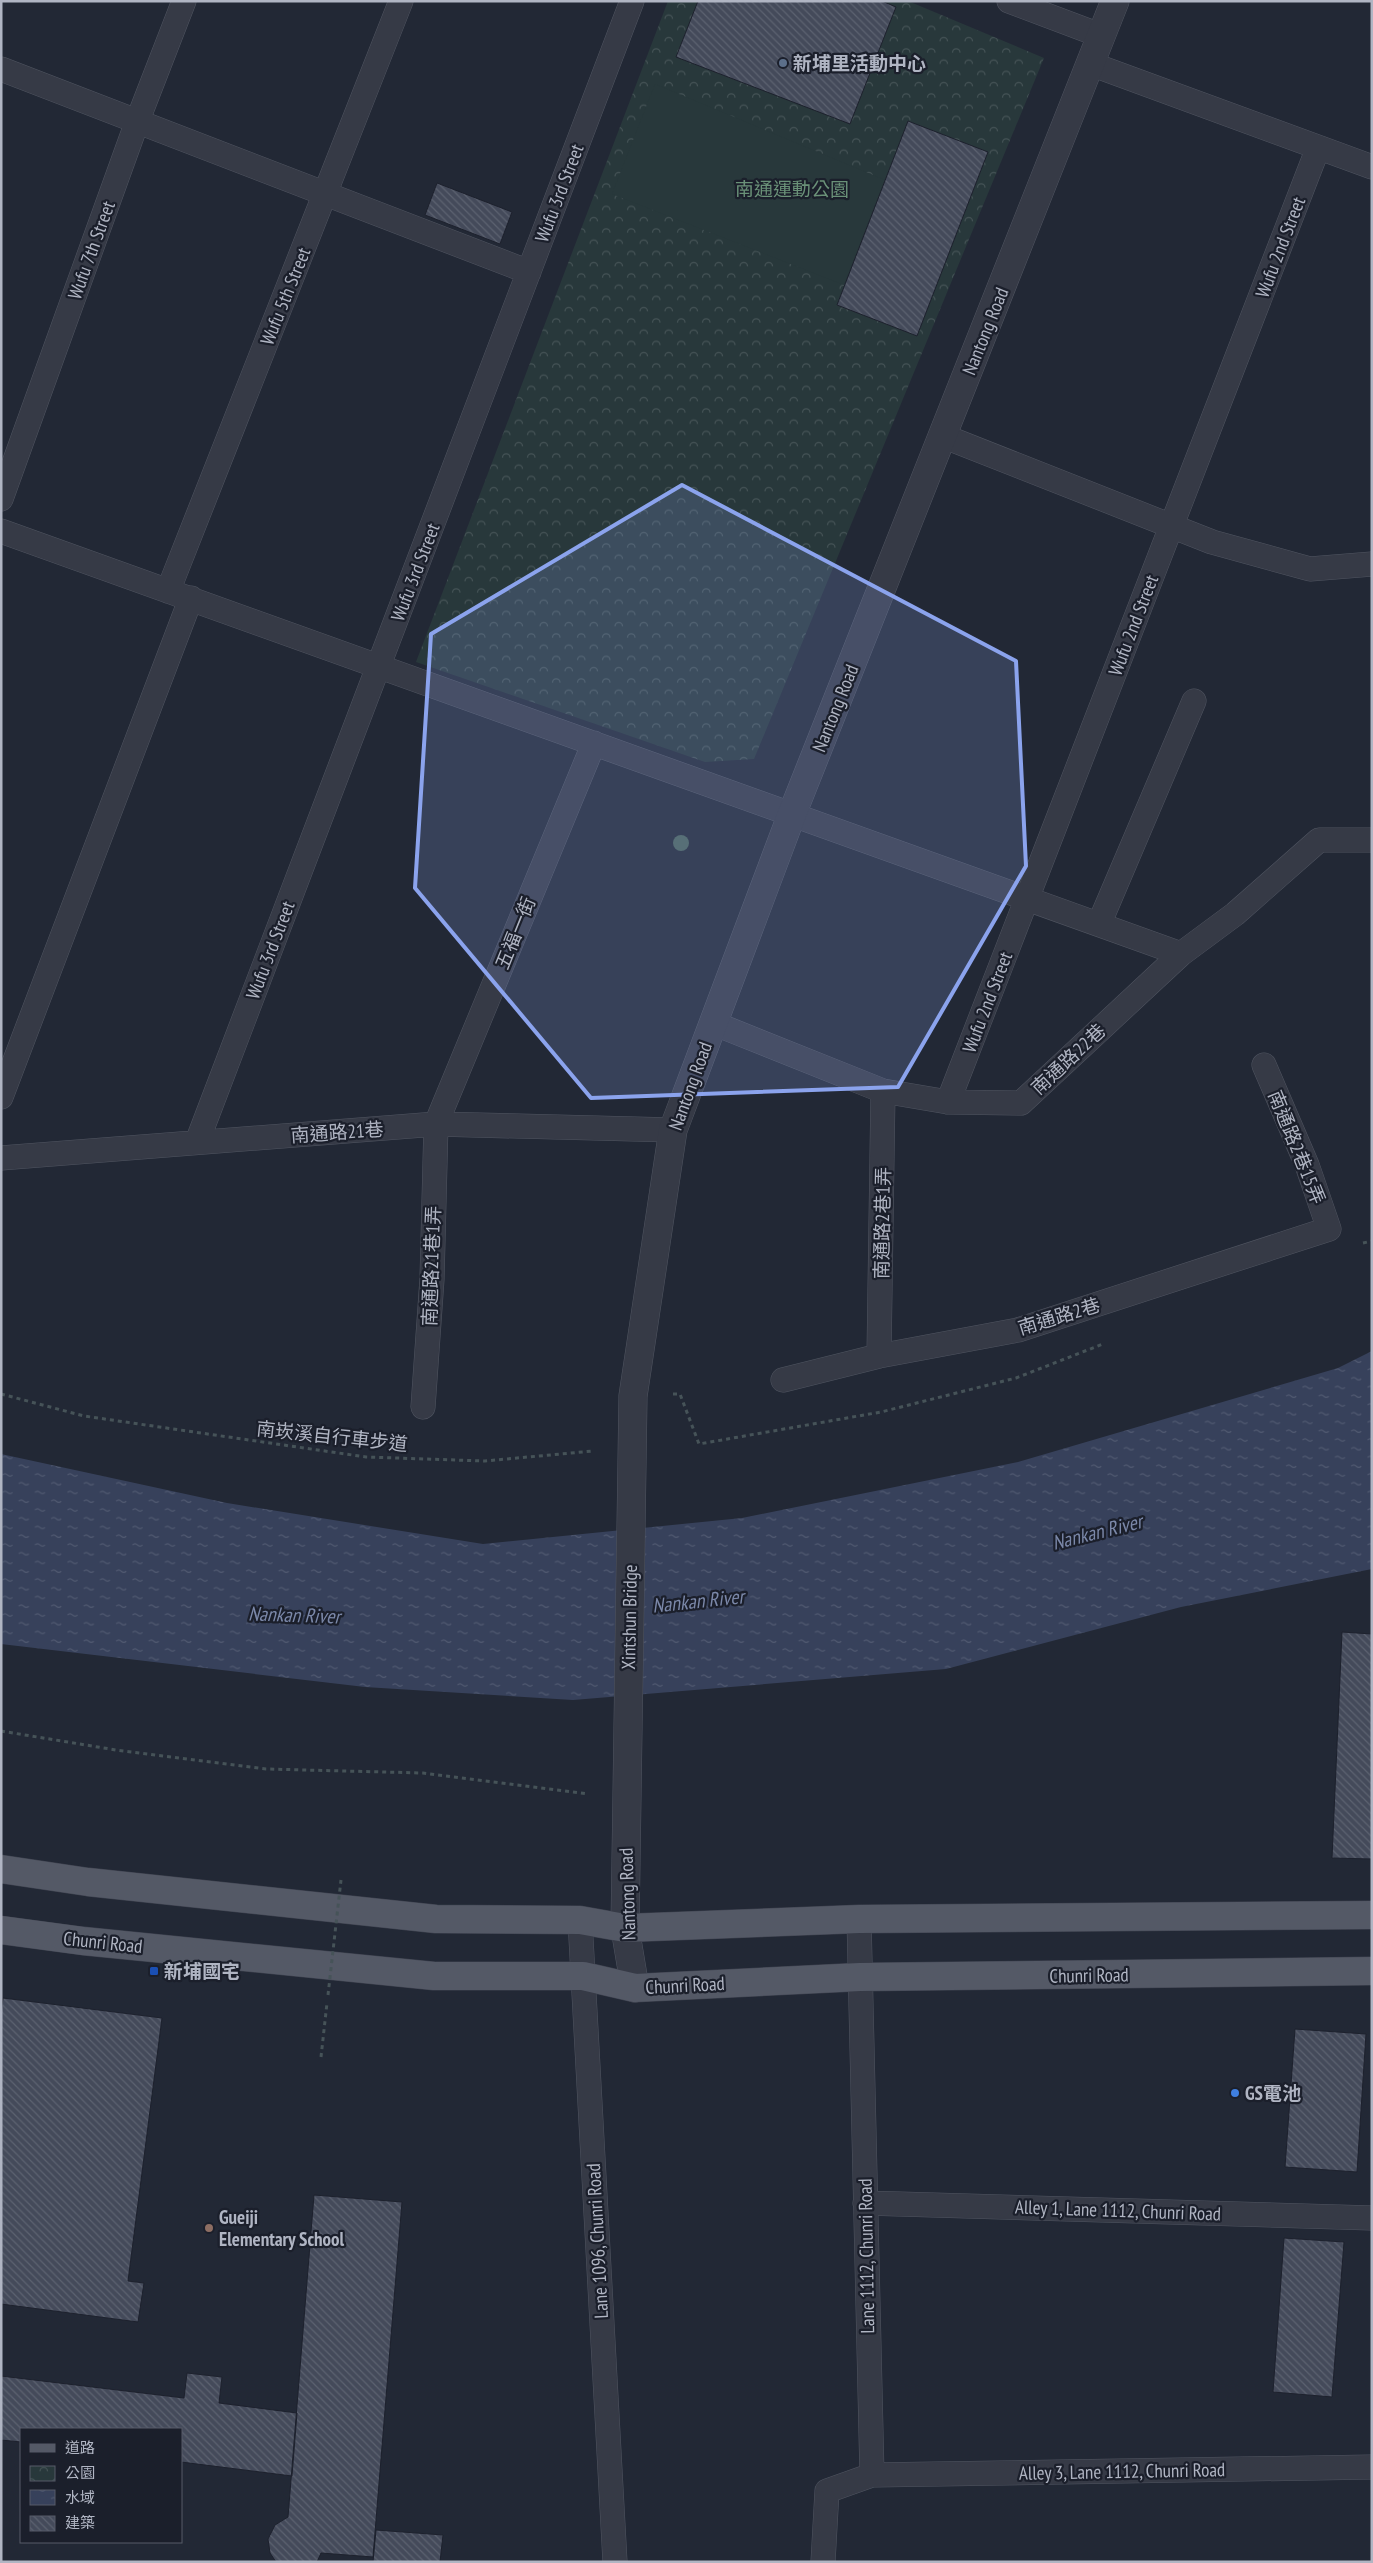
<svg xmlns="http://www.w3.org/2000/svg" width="1373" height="2563" font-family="'PT Sans Narrow','Noto Sans TC',sans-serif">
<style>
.park{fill:url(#park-crowns)}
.pitch{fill:#28383b}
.water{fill:url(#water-ripples)}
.building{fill:url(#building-back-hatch);stroke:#1d212d}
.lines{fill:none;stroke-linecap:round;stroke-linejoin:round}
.service-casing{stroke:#505561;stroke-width:25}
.minor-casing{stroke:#505561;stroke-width:29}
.primary-casing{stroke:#3f4350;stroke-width:29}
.path{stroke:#465358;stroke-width:3;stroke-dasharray:4 4;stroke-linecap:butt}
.service{stroke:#363a46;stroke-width:24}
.minor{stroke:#363a46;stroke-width:28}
.primary{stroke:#545966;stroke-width:28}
.path-bridge{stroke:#465358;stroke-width:3;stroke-dasharray:4 4;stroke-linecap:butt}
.tree{fill:#4a625a}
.marked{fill:#8ba3ed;fill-opacity:0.2;stroke:#8ba3ed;stroke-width:4;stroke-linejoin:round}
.service-dot{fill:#5c6f8a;stroke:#1b1f2b;stroke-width:2}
.transit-dot{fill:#1a4fb4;stroke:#1b1f2b;stroke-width:2}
.shop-dot{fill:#3f7fe0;stroke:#1b1f2b;stroke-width:2}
.education-dot{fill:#8d6e63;stroke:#1b1f2b;stroke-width:2}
.labels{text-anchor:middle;stroke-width:4.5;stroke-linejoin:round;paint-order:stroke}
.poi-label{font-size:19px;font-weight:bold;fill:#b0b5c3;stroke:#1b1f2b;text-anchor:start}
.park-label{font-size:19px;fill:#6a9178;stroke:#1b1f2b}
.street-label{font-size:19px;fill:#b0b5c3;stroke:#1b1f2b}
.water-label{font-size:20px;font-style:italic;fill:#7b88a9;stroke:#1b1f2b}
</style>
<defs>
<pattern id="park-crowns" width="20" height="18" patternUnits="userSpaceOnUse" patternTransform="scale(1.25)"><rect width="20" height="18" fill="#28383b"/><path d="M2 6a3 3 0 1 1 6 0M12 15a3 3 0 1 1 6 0" fill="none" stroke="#455356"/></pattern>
<pattern id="water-ripples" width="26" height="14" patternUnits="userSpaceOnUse" patternTransform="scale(1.25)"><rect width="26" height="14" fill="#37415b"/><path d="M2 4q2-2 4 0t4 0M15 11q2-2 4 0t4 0" fill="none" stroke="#515a71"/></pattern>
<pattern id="building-back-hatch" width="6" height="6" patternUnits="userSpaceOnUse" patternTransform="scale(1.25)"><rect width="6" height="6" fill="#444a5a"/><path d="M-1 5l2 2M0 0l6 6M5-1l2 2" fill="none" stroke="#5c6270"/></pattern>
</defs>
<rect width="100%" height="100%" fill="#222835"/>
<path class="park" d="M668 1H908L1044 58 754 759 705 762 416 662Z"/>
<path class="pitch" d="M655 84 885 180 844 285 612 194Z"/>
<path class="water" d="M1372 1351V1569L1181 1607 946 1669 573 1700 365 1687 1 1644V1454L227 1503 483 1544 742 1518 1018 1462 1338 1368Z"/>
<path class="building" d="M698 1H882L896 7 850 124 676 57Z
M908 121 988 152 917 336 837 305Z
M437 183 512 212 500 244 425 215Z
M1342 1632 1372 1634V1859L1332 1858Z
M3 1998 162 2018 128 2281 144 2283 138 2322 1 2304V2013Z
M1295 2029 1366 2034 1357 2172 1285 2167Z
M314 2195 402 2202 373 2557 321 2553 317 2562H276L270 2553 268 2539 275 2525 288 2517Z
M1284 2238 1344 2242 1332 2397 1273 2392Z
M187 2373 222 2377 219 2403 297 2413 292 2476 181 2462V2429H21V2442L1 2440V2376L184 2398Z
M376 2530 443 2535 440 2562H373Z"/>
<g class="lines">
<defs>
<path id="service" d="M1009 1 1102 36
M1091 64 1372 167
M1 69 529 272
M943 436 1212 542 1310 569 1372 564
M1 499 137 122 184 1
M1 531 1181 954
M168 591 401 1
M1099 924 1194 701
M713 1023 883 1091 948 1102 1021 1103 1181 954 1235 914 1319 840H1372
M1 1097 191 598
M948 1102 1318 148
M197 1142 632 1
M1 1158 436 1124 673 1130
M879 1356 883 1091
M783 1380 879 1356 1018 1330 1329 1229 1307 1165 1264 1065
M423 1407 432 1279 436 1124 594 743
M580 1920 615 2562
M865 2203 1372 2218
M872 2475 1372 2467
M823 2562 827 2491 872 2475 859 1919"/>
<path id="minor" d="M635 1988 625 1928 633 1396 673 1130 792 814 1115 1"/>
<path id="primary" d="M1 1869 88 1882 436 1919 580 1920 625 1928 859 1919 1372 1915
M1 1930 83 1941 434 1976H583L635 1988 860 1977 1372 1971"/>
</defs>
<use href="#service" class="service-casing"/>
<use href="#minor" class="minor-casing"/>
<use href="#primary" class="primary-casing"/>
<path class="path" d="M1363 1243 1372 1241
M1 1394 84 1416 366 1457 485 1461 593 1451
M673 1394H680L699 1444 881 1412 1016 1378 1103 1344
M1 1731 116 1750 266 1769 423 1773 588 1794
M321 2057 327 2003"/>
<use href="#service" class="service"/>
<use href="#minor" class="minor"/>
<use href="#primary" class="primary"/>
<path class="path-bridge" d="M328 1995 341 1880"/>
</g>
<circle class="tree" cx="681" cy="843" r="8"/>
<path class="marked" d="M682 485 1016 661 1026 866 898 1087 591 1098 415 888 431 634Z"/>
<circle class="service-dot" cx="783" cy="63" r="5"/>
<rect class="transit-dot" x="149" y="1966" width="10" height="10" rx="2.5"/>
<circle class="shop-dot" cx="1235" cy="2093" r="5"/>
<circle class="education-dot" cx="209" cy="2228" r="5"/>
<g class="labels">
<g class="poi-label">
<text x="793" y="70">新埔里活動中心</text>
<text x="164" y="1978">新埔國宅</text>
<text x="1245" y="2100">GS電池</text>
<text x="219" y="2224">Gueiji<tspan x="219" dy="22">Elementary School</tspan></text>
</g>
<g class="park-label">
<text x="792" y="196">南通運動公園</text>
</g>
<g class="street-label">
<text transform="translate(559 193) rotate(-69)" y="7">Wufu 3rd Street</text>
<text transform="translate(1280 247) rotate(-69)" y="7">Wufu 2nd Street</text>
<text transform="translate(91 250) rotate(-70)" y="7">Wufu 7th Street</text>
<text transform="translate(285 296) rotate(-68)" y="7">Wufu 5th Street</text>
<text transform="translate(985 331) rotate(-68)" y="7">Nantong Road</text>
<text transform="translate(415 572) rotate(-69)" y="7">Wufu 3rd Street</text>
<text transform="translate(1133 625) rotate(-69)" y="7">Wufu 2nd Street</text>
<text transform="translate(835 708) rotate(-68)" y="7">Nantong Road</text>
<text transform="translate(515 933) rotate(-68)" y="7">五福一街</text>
<text transform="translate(270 950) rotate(-69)" y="7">Wufu 3rd Street</text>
<text transform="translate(987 1002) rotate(-69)" y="7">Wufu 2nd Street</text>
<text transform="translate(1068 1059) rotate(-43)" y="7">南通路22巷</text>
<text transform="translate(690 1086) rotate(-70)" y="7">Nantong Road</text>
<text transform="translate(337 1132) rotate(-4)" y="7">南通路21巷</text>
<text transform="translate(1297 1147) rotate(68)" y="7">南通路2巷15弄</text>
<text transform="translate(882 1223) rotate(-89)" y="7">南通路2巷1弄</text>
<text transform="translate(431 1266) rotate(-88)" y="7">南通路21巷1弄</text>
<text transform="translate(1059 1316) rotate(-17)" y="7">南通路2巷</text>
<text transform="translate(332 1436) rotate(6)" y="7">南崁溪自行車步道</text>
<text transform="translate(629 1617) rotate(-89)" y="7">Xintshun Bridge</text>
<text transform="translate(627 1894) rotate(-92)" y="7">Nantong Road</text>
<text transform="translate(103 1942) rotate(6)" y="7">Chunri Road</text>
<text transform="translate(1089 1975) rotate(-1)" y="7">Chunri Road</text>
<text transform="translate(685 1985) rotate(-3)" y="7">Chunri Road</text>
<text transform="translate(1118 2210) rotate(2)" y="7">Alley 1, Lane 1112, Chunri Road</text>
<text transform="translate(597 2241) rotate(-93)" y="7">Lane 1096, Chunri Road</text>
<text transform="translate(866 2256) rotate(-91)" y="7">Lane 1112, Chunri Road</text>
<text transform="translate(1122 2471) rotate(-1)" y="7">Alley 3, Lane 1112, Chunri Road</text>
</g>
<g class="water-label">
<text transform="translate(1097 1532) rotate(-14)" y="7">Nankan River</text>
<text transform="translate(698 1601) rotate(-6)" y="7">Nankan River</text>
<text transform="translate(294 1615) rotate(2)" y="7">Nankan River</text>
</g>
</g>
<rect width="1373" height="2563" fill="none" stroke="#b0b5c3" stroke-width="5"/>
<rect x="20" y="2428" width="162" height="115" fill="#1b1f2b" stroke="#575b68"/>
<rect x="30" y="2444" width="25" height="8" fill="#545966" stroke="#575b68"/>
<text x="65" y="2453" font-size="15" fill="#b0b5c3">道路</text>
<rect x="30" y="2466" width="25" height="15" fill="url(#park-crowns)" stroke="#575b68"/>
<text x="65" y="2478" font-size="15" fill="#b0b5c3">公園</text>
<rect x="30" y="2490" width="25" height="15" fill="url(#water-ripples)" stroke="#575b68"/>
<text x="65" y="2503" font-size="15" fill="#b0b5c3">水域</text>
<rect x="30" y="2516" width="25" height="15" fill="url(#building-back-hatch)" stroke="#575b68"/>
<text x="65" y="2528" font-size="15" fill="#b0b5c3">建築</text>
</svg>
